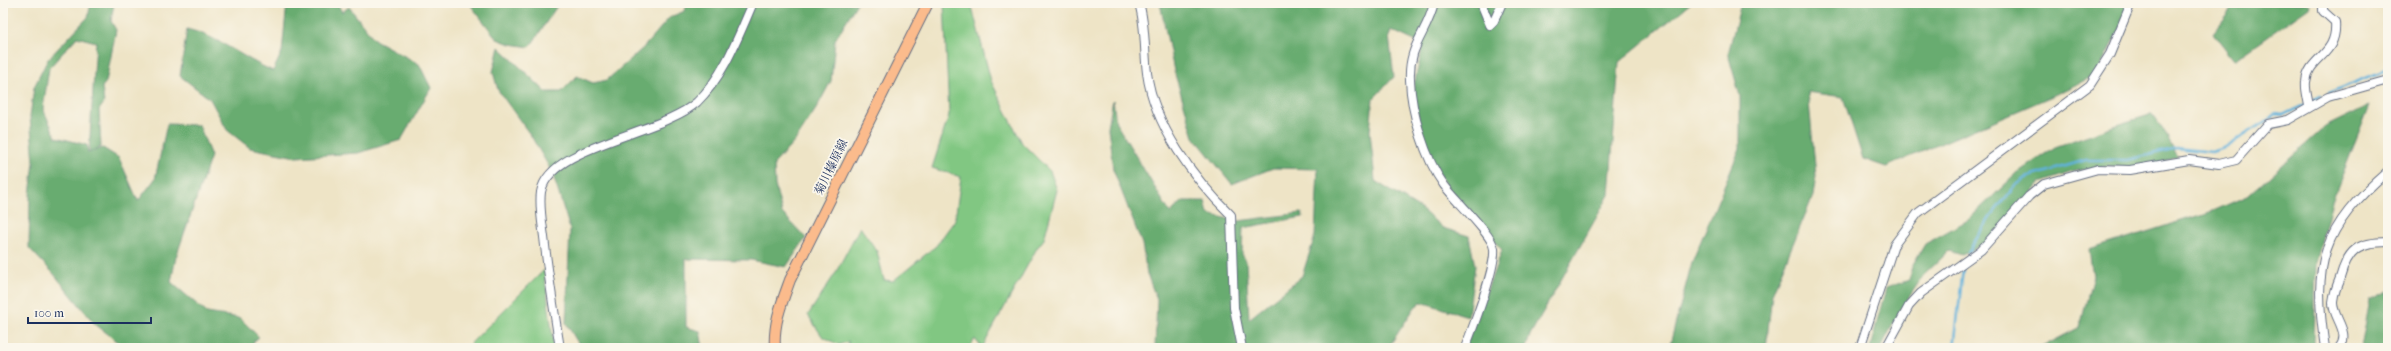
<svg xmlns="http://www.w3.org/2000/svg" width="2391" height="351" font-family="'IM FELL French Canon','Noto Serif JP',serif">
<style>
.green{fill:#81c782;stroke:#4e7b70}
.forest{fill:#68ac70;stroke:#426e67}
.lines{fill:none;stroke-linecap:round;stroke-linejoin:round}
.stream{stroke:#60b1db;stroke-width:2.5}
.minor-casing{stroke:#656e82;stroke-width:10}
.major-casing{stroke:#656e82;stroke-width:12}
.minor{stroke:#fff;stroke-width:8}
.major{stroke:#fbbb8c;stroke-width:10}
.labels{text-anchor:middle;stroke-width:3.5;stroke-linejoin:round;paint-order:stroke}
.street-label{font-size:12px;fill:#1b2f5e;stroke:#fbf7ec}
</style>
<rect width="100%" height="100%" fill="#fbf7ec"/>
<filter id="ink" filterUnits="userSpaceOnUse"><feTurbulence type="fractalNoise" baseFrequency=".025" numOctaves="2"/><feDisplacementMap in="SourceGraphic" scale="8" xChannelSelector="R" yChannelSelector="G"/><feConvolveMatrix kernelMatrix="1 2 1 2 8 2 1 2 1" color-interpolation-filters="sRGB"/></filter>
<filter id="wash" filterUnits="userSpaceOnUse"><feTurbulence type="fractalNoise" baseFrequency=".012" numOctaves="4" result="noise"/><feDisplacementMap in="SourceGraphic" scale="16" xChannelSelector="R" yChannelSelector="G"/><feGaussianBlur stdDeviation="0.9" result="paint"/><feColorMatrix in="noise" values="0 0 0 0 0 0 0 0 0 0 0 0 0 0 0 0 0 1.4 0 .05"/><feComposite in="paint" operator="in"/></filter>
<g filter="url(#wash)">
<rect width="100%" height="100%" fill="#eee4c6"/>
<path class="green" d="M944 3H971L991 81 1022 143 1050 171 1057 190 1044 239 1037 248 982 348 975 339 969 348H845L849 341 839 345 822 336 808 315 835 274 860 227 877 251 884 280 893 281 936 246 955 220 961 177 932 168 949 115Z
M544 270 554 348H466Z"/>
<path class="forest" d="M91 3H114L111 21 116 30 106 82 102 87 104 103 99 110 101 147 89 152 96 42 77 37 49 68 43 109 56 137 87 145 88 153 103 148 119 158 138 201 155 179 167 124 199 125 211 156 176 257 171 282 207 313 240 318 259 337 253 342 254 348H126L95 324 53 273 29 248 30 195 34 162 30 117 34 87 48 59 88 17Z
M287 3H337L342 12 349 7 375 40 419 64 431 88 401 140 358 153 296 157 250 148 227 130 210 99 180 76 187 29C218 36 244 59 273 71L282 52Z
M469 3H559L530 47 510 44 497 39Z
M687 3H857L835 40 831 81 816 109 795 141 774 164 775 185 782 213 806 238 786 267 751 260 686 259V327L700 331 703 348H581L566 323 570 229 552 172 531 136 498 90 493 72 499 47 546 92H561L577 76 593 83 607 80 643 48 670 17 685 11Z
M1160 3H1691L1619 62 1609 195 1530 335 1526 348H1465L1502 250 1446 187 1423 140 1413 90 1423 45 1391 30 1389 36 1394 77 1373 99 1370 131 1375 181 1422 210 1443 228 1469 236 1475 266 1468 316 1421 302 1415 307 1388 348H1155L1157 300 1147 274 1142 244 1113 169 1108 127 1113 100 1116 123 1170 213 1183 201H1205L1208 214 1238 221 1302 213 1303 217 1243 228 1242 254 1246 261 1249 319 1302 276 1315 236 1318 169 1273 168 1232 184 1194 137 1174 71Z
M1741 3H2133L2096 75 2050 97 1886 167 1863 159 1843 97 1808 92 1816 176 1813 196 1772 294 1766 348H1669L1692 262 1740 148V96L1728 54Z
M2236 3H2310L2309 7 2234 60 2213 33Z
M2370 105 2332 201 2316 263 2314 348H2040L2080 327 2093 276 2089 250 2213 211 2249 195 2325 127Z
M2153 114 2163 129 2178 157 2140 169 2103 167 2075 171 2040 183 1990 241 1962 255 1949 251 1923 276 1898 314 1881 348H1870L1886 288 1909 280 1912 266 1925 244 1968 220 2017 173 2055 147 2116 125Z
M2388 291V348H2361L2370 300Z"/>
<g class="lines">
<path class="stream" d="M2329 93 2388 69
M1968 252 1991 216 2015 186 2026 178 2086 160H2127L2177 148 2212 152 2224 148 2276 114 2283 115 2321 97
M1954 348 1963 269"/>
</g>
</g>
<g filter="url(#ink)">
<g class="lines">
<defs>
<path id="minor" d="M1139 3C1146 26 1144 49 1147 73 1154 126 1194 179 1231 215L1234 308 1242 348
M1434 3C1428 32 1408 45 1410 80 1411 112 1425 159 1444 185 1455 200 1493 235 1494 249 1496 267 1472 330 1465 348
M1481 3 1490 25 1494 21 1502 3
M2309 106C2308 99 2305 89 2306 82 2308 57 2338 56 2335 22L2323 11V3
M560 348C554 311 548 274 544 237 542 222 539 206 541 192 549 145 662 134 697 102 724 76 738 37 753 3
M1860 348 1894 245 1918 213 2090 85 2110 54 2131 3
M1886 348 1909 306 1921 293 1981 250 2029 196 2044 184 2098 169 2130 170 2189 160 2219 164 2236 160 2268 124 2288 120 2328 97 2388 80
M2325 348C2312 263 2322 228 2388 171
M2339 348C2352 333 2332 317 2333 302 2334 294 2337 285 2340 278 2348 249 2358 242 2388 242"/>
<path id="major" d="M775 348C773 324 782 302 790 280L928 3"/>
</defs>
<use href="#minor" class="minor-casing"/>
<use href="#major" class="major-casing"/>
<use href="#minor" class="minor"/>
<use href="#major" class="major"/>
</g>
</g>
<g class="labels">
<g class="street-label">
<text transform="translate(831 167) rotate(-64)" y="4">菊川榛原線</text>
</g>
</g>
<rect width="2391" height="351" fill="none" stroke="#fbf7ec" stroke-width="16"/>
<path d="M28 317v6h123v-6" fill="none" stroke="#1b2f5e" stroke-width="2"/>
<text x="34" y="317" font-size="12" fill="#1b2f5e" stroke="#fbf7ec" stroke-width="3" paint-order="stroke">100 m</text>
</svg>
